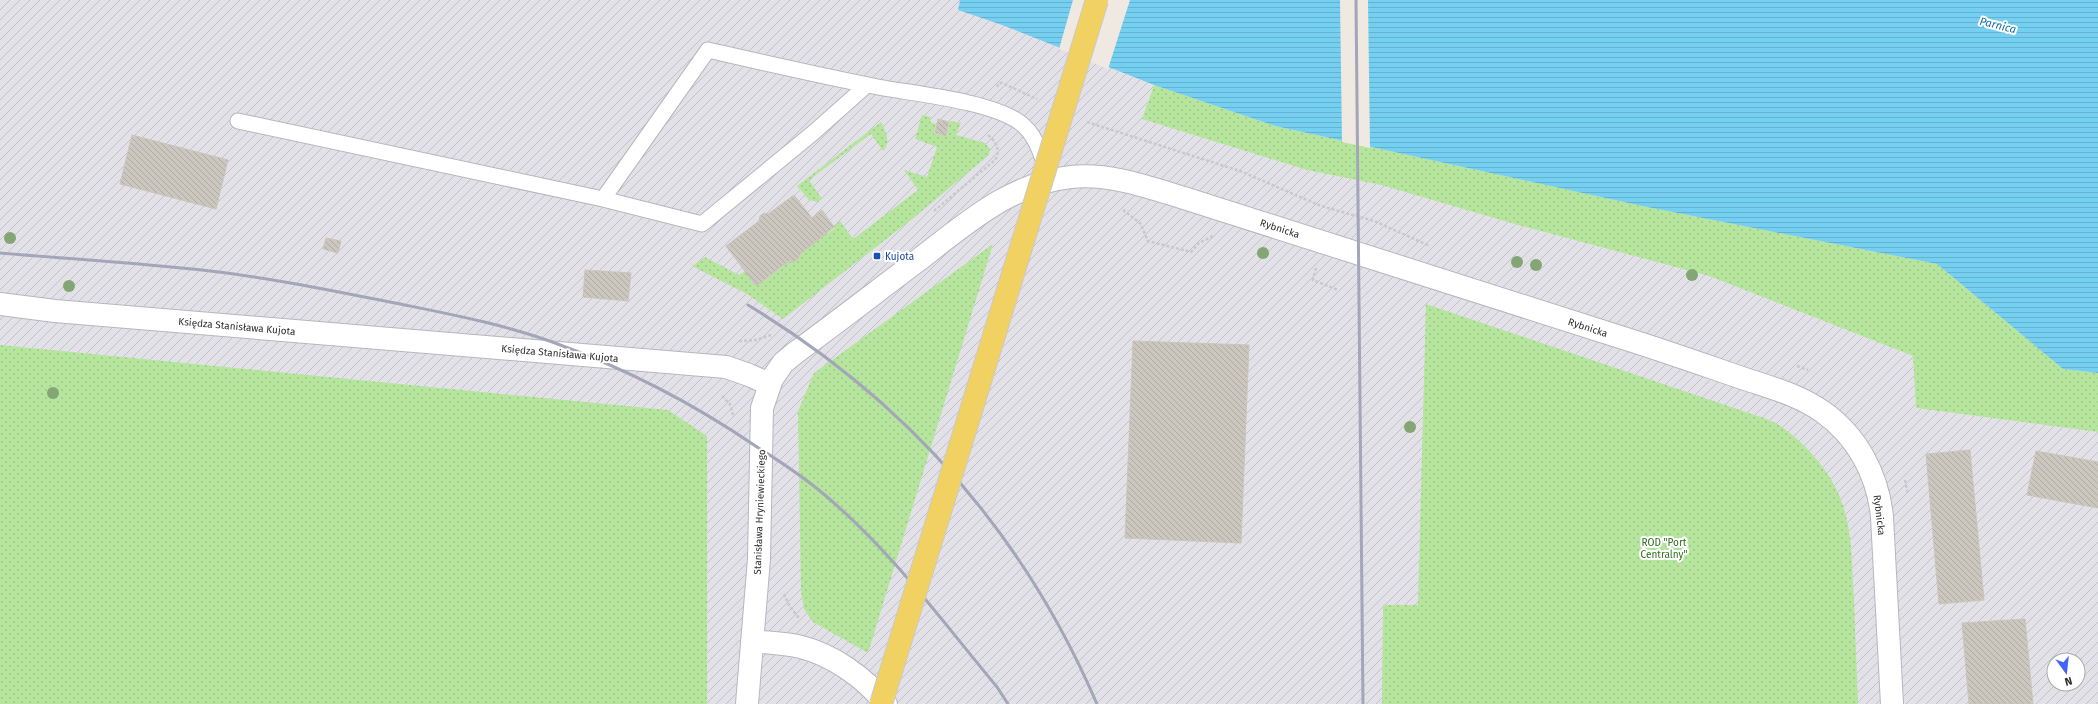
<svg xmlns="http://www.w3.org/2000/svg" width="2098" height="704" font-family="'Fira Sans',sans-serif">
<style>
.industrial{fill:url(#industrial-furrows);fill-rule:evenodd}
.green{fill:url(#green-dots)}
.water{fill:url(#water-rules)}
.pier{fill:#efe9e1}
.building{fill:url(#building-back-hatch);stroke:#cbc5ba}
.lines{fill:none;stroke-linecap:round;stroke-linejoin:round}
.service-casing{stroke:#b4b7c1;stroke-width:17}
.minor-casing{stroke:#b4b7c1;stroke-width:24}
.path{stroke:#c9c9c9;stroke-width:2.5;stroke-dasharray:3 2;stroke-linecap:butt}
.service{stroke:#fff;stroke-width:15}
.minor{stroke:#fff;stroke-width:22}
.rail{stroke:#a3a6b8;stroke-width:3}
.primary-bridge-casing{stroke:#c9c9c9;stroke-width:24;stroke-linecap:butt}
.primary-bridge{stroke:#f2d163;stroke-width:22}
.tree{fill:#84a574}
.transit-dot{fill:#1a4fb4;stroke:#fff;stroke-width:1.5}
.labels{text-anchor:middle;stroke-width:4;stroke-linejoin:round;paint-order:stroke}
.street-label{font-size:10px;fill:#2e2e2e;stroke:#fff}
.transit-label{font-size:10px;fill:#164399;stroke:#fff;text-anchor:start}
.park-label{font-size:10px;fill:#2c6e1b;stroke:#fff}
.water-label{font-size:11px;font-style:italic;fill:#0d6fa3;stroke:#fff}
</style>
<defs>
<pattern id="industrial-furrows" width="10" height="10" patternUnits="userSpaceOnUse"><rect width="10" height="10" fill="#e3e1e8"/><path d="M-1 1l2-2M0 10L10 0M9 11l2-2" fill="none" stroke="#c3c1c7"/></pattern>
<pattern id="green-dots" width="8" height="8" patternUnits="userSpaceOnUse"><rect width="8" height="8" fill="#b6e59e"/><path d="M2 2h.1M6 6h.1" fill="none" stroke="#9dc588" stroke-width="1.8" stroke-linecap="round"/></pattern>
<pattern id="water-rules" width="6" height="5" patternUnits="userSpaceOnUse"><rect width="6" height="5" fill="#75cff0"/><path d="M0 2.5h6" fill="none" stroke="#66b2ce"/></pattern>
<pattern id="building-back-hatch" width="6" height="6" patternUnits="userSpaceOnUse"><rect width="6" height="6" fill="#cbc7bf"/><path d="M-1 5l2 2M0 0l6 6M5-1l2 2" fill="none" stroke="#afaba4"/></pattern>
</defs>
<rect width="100%" height="100%" fill="#efe9e1"/>
<path class="industrial" d="M0 0H960L958 10 1002 25 1154 85 1142 119 1307 170 1381 185 1518 225 1709 276 1913 356 1916 408 2098 432V704H0ZM2054 660H2078V684H2054Z"/>
<path class="green" d="M1154 85 1275 126 1642 206 1937 264 2063 369 2098 373V432L1916 408 1913 356 1709 276 1518 225 1381 185 1307 170 1142 119Z
M922 115 931 117 930 122 936 124 934 134 947 136 950 121 961 123 956 135 985 143 990 149 989 155 911 220 783 319 747 294 692 266 705 257 739 275 745 271 756 286 789 262H794L798 260 799 254 835 228 833 226 840 221 853 239 918 190 904 170 927 177 937 147 915 139Z
M881 122C886 131 891 143 883 151L871 134 809 180 822 199 818 202 809 200 797 186Z
M993 244 868 653 813 622 804 609 801 591 798 411 814 373Z
M1426 304 1737 409C1750 414 1768 418 1779 425 1810 446 1838 480 1846 516 1853 544 1852 573 1854 601 1855 635 1857 670 1858 704H1382L1383 605H1418Z
M0 345 668 410 707 436V704H0Z"/>
<path class="water" d="M960 0H2098V373L2063 369 1937 264 1642 206 1275 126 1154 85 1002 25 958 10Z"/>
<path class="pier" d="M1073 0H1130L1108 69 1059 49Z
M1340 0H1368L1370 148 1342 142Z"/>
<path class="building" d="M938 119 949 122 946 136 935 133Z
M132 135 228 160 216 209 120 184Z
M794 195 812 218 822 210 834 227 799 255 798 259 794 262 789 261 756 286 726 246 759 221 760 216 764 213 768 214Z
M326 238 341 241 338 253 323 249Z
M585 270 631 273 628 301 583 297Z
M1133 341 1249 345 1241 543 1125 538Z
M1970 450 1984 600 1939 604 1926 454Z
M2036 451 2098 462V508L2027 495Z
M2025 619 2033 704H1969L1962 623Z"/>
<g class="lines">
<defs>
<path id="service" d="M238 121 603 199 708 50C765 63 821 76 878 87 915 94 990 101 1019 122 1034 132 1041 152 1046 169
M603 199 702 224 813 133 867 85"/>
<path id="minor" d="M0 304 55 311 726 367 749 375 769 384
M752 641C768 643 785 643 801 647 833 655 865 678 886 704
M747 704 759 559 762 408 772 379 783 363 795 353C836 323 876 292 916 262 963 226 1010 183 1071 177 1110 173 1148 187 1184 198 1330 244 1475 291 1620 337 1662 350 1704 365 1745 379 1772 388 1799 395 1823 412 1857 436 1878 475 1882 517L1892 704"/>
</defs>
<use href="#service" class="service-casing"/>
<use href="#minor" class="minor-casing"/>
<path class="path" d="M997 87 999 83H1002L1037 99
M1087 122 1240 171 1321 206 1374 221 1430 246
M1123 210 1140 223 1148 241 1191 252 1199 243 1213 236
M934 211 995 160C1001 150 996 142 988 135
M1316 268 1313 280 1338 290
M739 341 756 340 771 335
M1797 366 1808 370
M722 396 730 404 733 415
M1905 480 1908 494
M784 594 790 607 799 618"/>
<use href="#service" class="service"/>
<use href="#minor" class="minor"/>
<path class="rail" d="M1356 0 1363 704
M0 253C70 259 140 263 210 271 272 278 334 291 395 303 449 314 503 324 555 343 627 369 694 404 757 447 781 462 805 478 826 496 892 552 942 621 997 687L1008 704
M748 305C907 401 1024 534 1097 704"/>
<defs>
<path id="primary-bridge" d="M881 704 1097 0"/>
</defs>
<use href="#primary-bridge" class="primary-bridge-casing"/>
<use href="#primary-bridge" class="primary-bridge"/>
</g>
<g class="tree">
<circle cx="10" cy="238" r="6"/>
<circle cx="1263" cy="253" r="6"/>
<circle cx="1517" cy="262" r="6"/>
<circle cx="1536" cy="265" r="6"/>
<circle cx="1692" cy="275" r="6"/>
<circle cx="69" cy="286" r="6"/>
<circle cx="53" cy="393" r="6"/>
<circle cx="1410" cy="427" r="6"/>
</g>
<rect class="transit-dot" x="873" y="252" width="8" height="8" rx="2"/>
<g class="labels">
<g class="street-label">
<text transform="translate(1280 228) rotate(18)" y="4">Rybnicka</text>
<text transform="translate(237 326) rotate(5)" y="4">Księdza Stanisława Kujota</text>
<text transform="translate(1588 327) rotate(18)" y="4">Rybnicka</text>
<text transform="translate(560 353) rotate(5)" y="4">Księdza Stanisława Kujota</text>
<text transform="translate(759 512) rotate(-88)" y="4">Stanisława Hryniewieckiego</text>
<text transform="translate(1880 515) rotate(83)" y="4">Rybnicka</text>
</g>
<g class="transit-label">
<text x="885" y="260">Kujota</text>
</g>
<g class="park-label">
<text x="1664" y="546">ROD "Port<tspan x="1664" dy="12">Centralny"</tspan></text>
</g>
<g class="water-label">
<text transform="translate(1998 25) rotate(14)" y="4">Parnica</text>
</g>
</g>
<g transform="translate(2066 672) rotate(165)"><circle r="19" fill="#ffffff" stroke="#ababab"/>
<path d="M0-3L7 15L0 10L-7 15Z" fill="#4264fb"/>
<text y="-6" font-size="11" font-weight="bold" text-anchor="middle" fill="#2e2e2e">N</text>
</g>
</svg>
